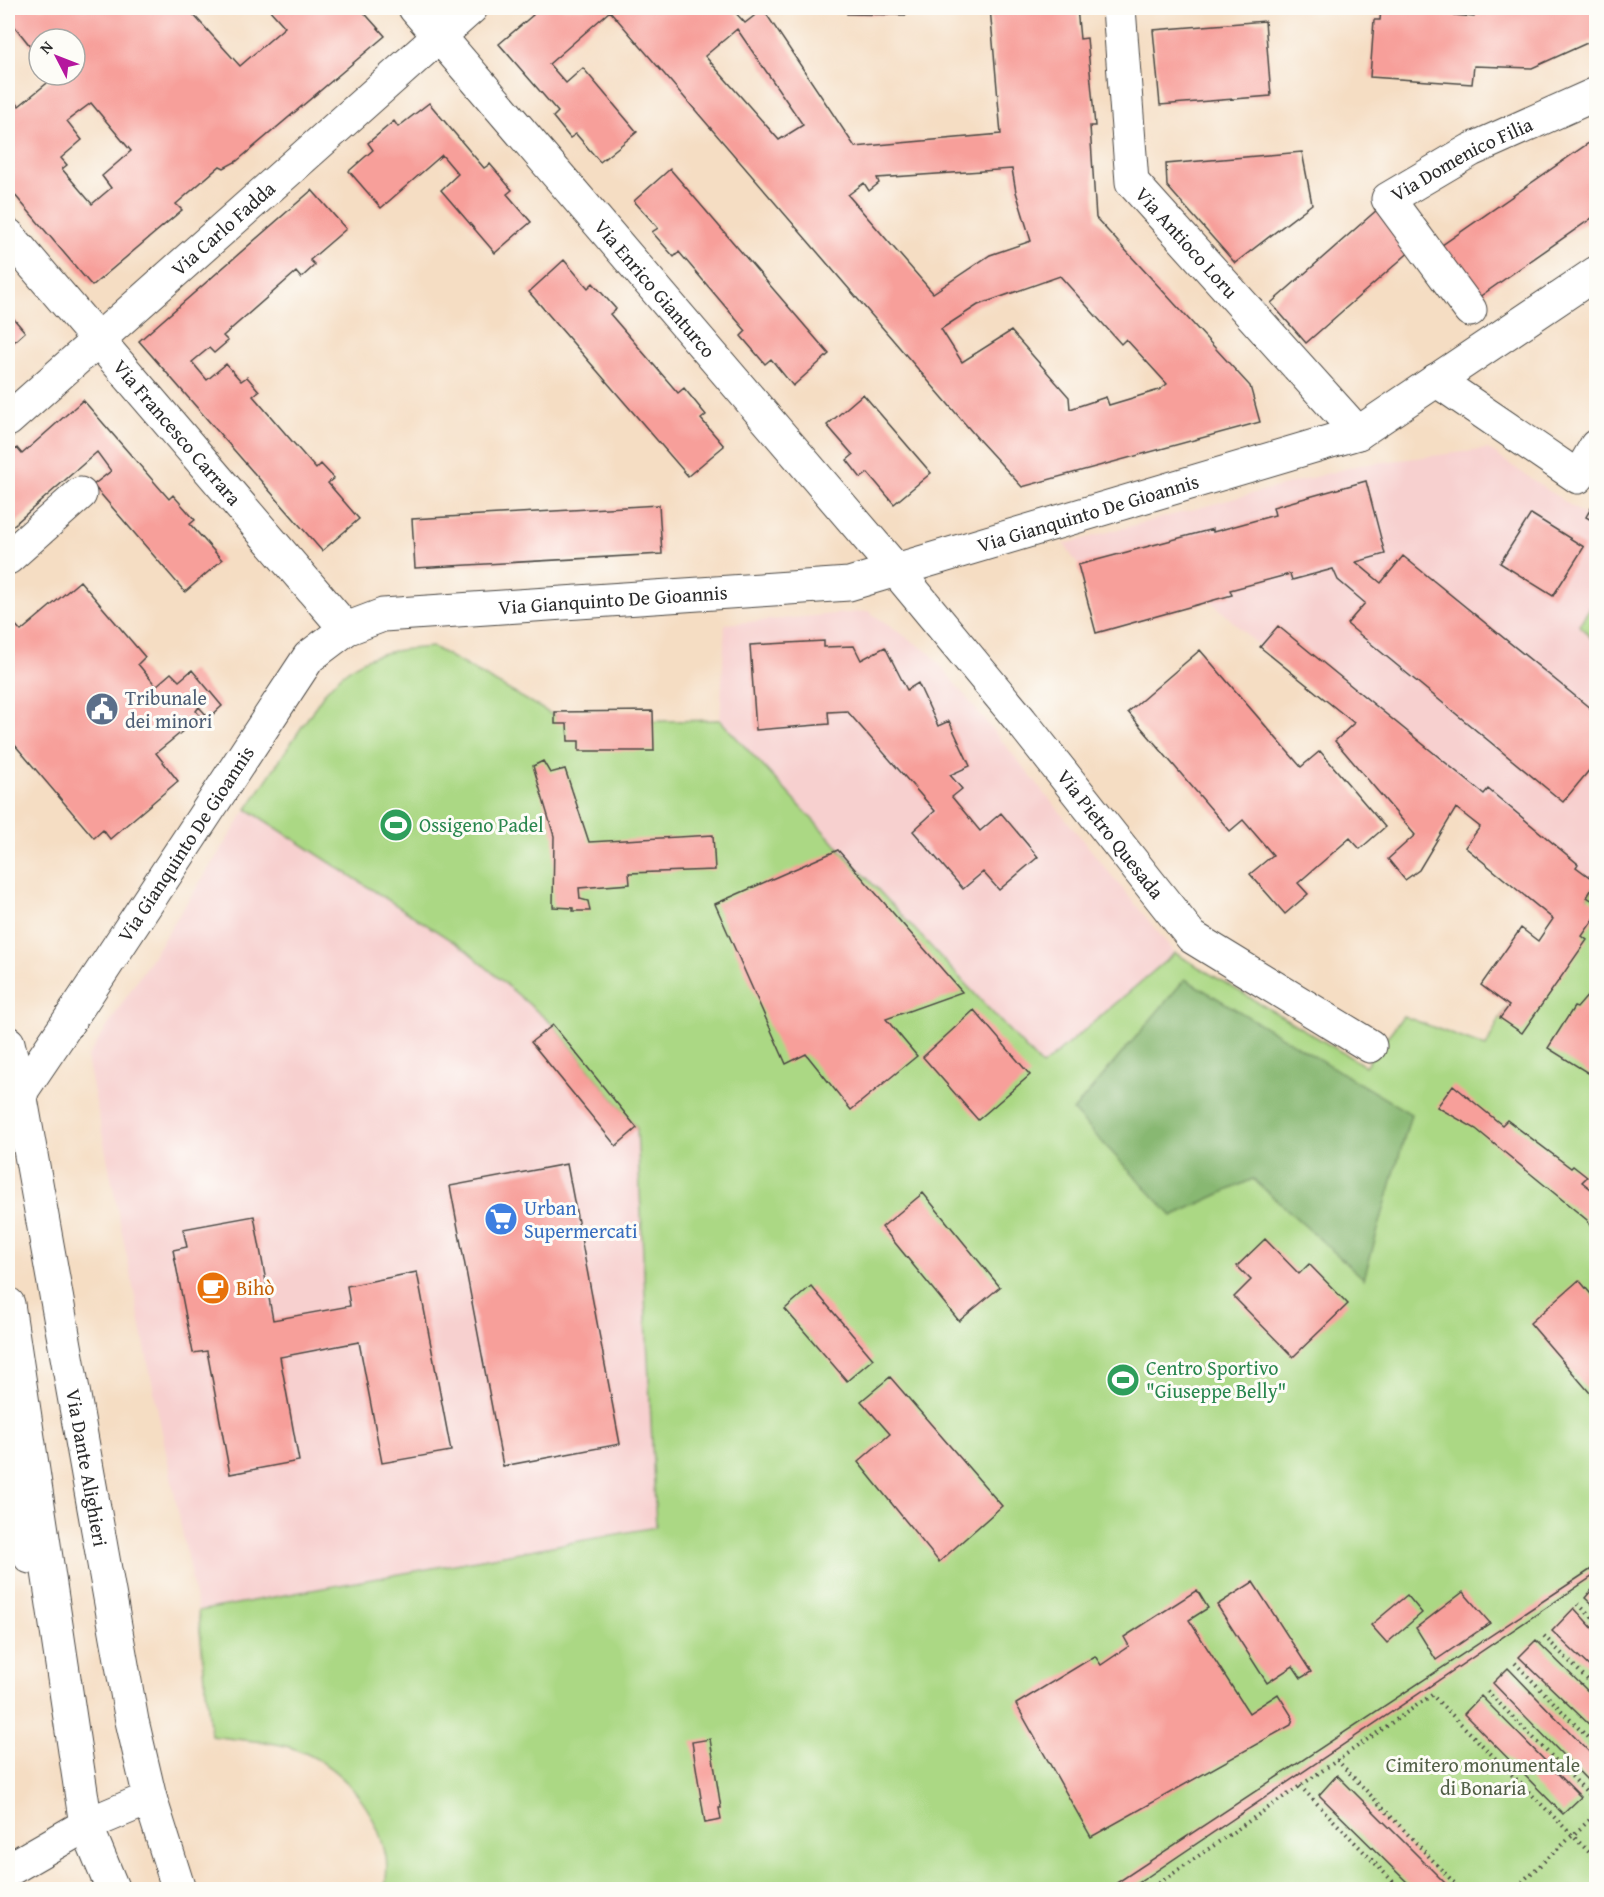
<svg xmlns="http://www.w3.org/2000/svg" width="1604" height="1897" font-family="'Gentium Book Plus',serif">
<style>
.built{fill:#f7d0cf}
.green{fill:#abd884;stroke:#6b8258;stroke-width:1.5}
.forest{fill:#88b872;stroke:#5a724e;stroke-width:1.5}
.building{fill:#f79f9a;fill-rule:evenodd}
.lines{fill:none;stroke-linecap:round;stroke-linejoin:round}
.minor-casing{stroke:#494642;stroke-width:35}
.major-casing{stroke:#494642;stroke-width:35}
.path{stroke:#494642;stroke-width:4;stroke-dasharray:1.5 4.5;stroke-linecap:butt}
.minor{stroke:#fff;stroke-width:33}
.major{stroke:#fff;stroke-width:33}
.labels{text-anchor:middle;stroke-width:6;stroke-linejoin:round;paint-order:stroke}
.street-label{font-size:20px;fill:#2b2b2b;stroke:#fdfcf7}
.service-label{font-size:20px;fill:#4e5e75;stroke:#fdfcf7;text-anchor:start}
.leisure-label{font-size:20px;fill:#27864d;stroke:#fdfcf7;text-anchor:start}
.shop-label{font-size:20px;fill:#366cbe;stroke:#fdfcf7;text-anchor:start}
.food-label{font-size:20px;fill:#c56008;stroke:#fdfcf7;text-anchor:start}
.park-label{font-size:20px;fill:#515f46;stroke:#fdfcf7}
</style>
<rect width="100%" height="100%" fill="#fdfcf7"/>
<filter id="ink" filterUnits="userSpaceOnUse"><feTurbulence type="fractalNoise" baseFrequency=".0167" numOctaves="2"/><feDisplacementMap in="SourceGraphic" scale="12" xChannelSelector="R" yChannelSelector="G"/><feConvolveMatrix kernelMatrix="1 2 1 2 8 2 1 2 1" color-interpolation-filters="sRGB"/></filter>
<filter id="wash" filterUnits="userSpaceOnUse"><feTurbulence type="fractalNoise" baseFrequency=".008" numOctaves="4" result="noise"/><feDisplacementMap in="SourceGraphic" scale="24" xChannelSelector="R" yChannelSelector="G"/><feGaussianBlur stdDeviation="1.35" result="paint"/><feColorMatrix in="noise" values="0 0 0 0 0 0 0 0 0 0 0 0 0 0 0 0 0 1.4 0 .05"/><feComposite in="paint" operator="in"/></filter>
<g filter="url(#wash)">
<rect width="100%" height="100%" fill="#f5ddc3"/>
<path class="built" d="M1488 449 1596 523V882L1576 867 1578 864 1488 790 1484 794 1279 626 1260 647 1211 601 1096 633 1078 565 1064 544 1359 465Z
M868 611 930 653 1175 953 1042 1066 720 720 725 624Z
M247 809 466 950 553 1025 637 1128 656 1527 198 1611 87 1058Z"/>
<path class="green" d="M1596 598V643L1579 625Z
M433 647 567 723 720 720 1042 1066 1175 953 1365 1066 1403 1016 1486 1047 1500 1018 1596 884V1889H385C386 1879 388 1867 386 1857 376 1807 339 1762 289 1747 268 1740 235 1740 211 1736L198 1611 656 1527 637 1128 553 1025 466 950 247 809 325 692C357 654 386 650 433 647Z"/>
<path class="forest" d="M1185 979 1411 1114 1364 1279 1253 1179 1172 1216 1073 1111Z"/>
<g id="blocks">
<path class="building" d="M8 8H196L191 12 240 66 285 27 268 8H360L385 36 237 161 224 168 220 166 176 204 182 210 92 286 8 187V92L19 106 57 75H75V39H39L31 47 8 18ZM91 103 131 151 102 176 111 188 92 204 62 169 67 165 61 158 82 140 67 121Z
M527 8H731L745 23 763 9 855 147 1001 134 990 8H1077L1080 39 1087 38 1095 126H1090L1096 218 1250 386 1260 422 1022 487 979 440 610 11 549 64 566 83 583 68 637 132 600 162 576 134 570 138 553 117 558 112 499 44 533 15ZM737 29 803 125 779 140 705 56ZM1012 169 1016 192 1031 241 990 255 933 293 848 195 864 183 869 191 879 183 877 178ZM1060 276 1121 344 1126 339 1167 384 1159 390 1109 405 1106 397 1070 409 1069 397 1011 331 962 362 941 329 978 305Z
M847 8H906V15L847 14Z
M1381 8 1474 17 1475 8H1596V39L1532 68 1474 66 1472 84 1370 77 1374 20H1380Z
M1265 21 1271 96 1160 105 1153 30Z
M429 103 484 168 490 164 512 190 507 194 531 222 495 253 441 190 458 174 442 155 381 208 349 171 373 150 368 143 394 121 398 127Z
M1596 138V215L1472 302 1435 250Z
M1302 152 1312 204 1235 263 1167 186 1166 164Z
M670 169 829 354 793 386 771 359 765 364 741 336 746 331 679 252 674 257 652 232 658 228 634 201Z
M312 190 346 229 310 260 315 265 301 278 296 272 223 336 228 341 214 353 209 348 192 362 207 380 226 364 241 381 247 377 259 391 253 396 316 469 321 464 334 478 328 483 359 519 322 551 139 341Z
M1378 209 1413 249 1306 343 1271 303Z
M564 260 588 288 593 283 616 309 610 314 678 393 684 388 706 415 701 419 724 446 688 476 529 292Z
M8 312 25 332 8 347Z
M863 394 931 473 894 504 868 473 861 478 847 460 853 455 827 425Z
M83 400 169 499 173 495 195 520 190 524 222 560 185 592 93 485 111 471 97 452 8 530V456L17 448 22 454Z
M1366 481 1385 554 1356 562 1381 583 1403 556 1596 713V762L1563 802 1347 624 1365 603 1338 580 1333 569 1292 580 1290 574 1230 590 1232 595 1096 633 1078 565 1213 529V532L1275 515 1273 507Z
M1596 499V523L1586 517Z
M659 505 662 554 415 568 412 519Z
M1531 514 1584 547 1553 596 1500 563Z
M80 581 145 657 138 664 156 686 171 673 179 681 192 670 222 706 209 718 199 707 196 711 203 719 192 729 184 720 178 724 184 730 156 753 178 781 110 839 103 830 94 838 8 737V626L13 622 21 631Z
M1278 626 1484 794 1488 789 1578 864 1576 867 1596 882 1587 897 1596 903V916L1582 936 1587 940 1522 1033 1500 1018 1509 1006 1481 985 1521 928 1538 941 1553 919 1465 847 1480 827 1456 808 1419 870 1405 880 1388 859 1415 835 1335 741 1354 723 1260 647Z
M824 641V647L854 646 861 660 885 647 907 690 918 683 938 726 949 721 970 766 950 775 962 789 952 797 980 831 1001 813 1038 857 999 890 983 872 963 889 913 831 935 811 847 711 828 712 829 724 756 730 750 645Z
M1200 650 1301 767 1320 751 1385 827 1360 849 1350 838 1298 883 1308 894 1285 914 1250 874 1273 855 1243 820 1230 831 1128 712Z
M653 711 654 751H579V741H568L567 724H555V712Z
M543 761 550 773 565 769 589 842 713 835 715 870 629 873 630 884 579 888 580 899 588 901 590 911H573V908L553 907 554 836 533 766Z
M838 850 962 992 886 1019 917 1056 851 1110 806 1054 786 1064 715 904Z
M1596 986V1078L1548 1048 1574 1007 1577 1008Z
M974 1010 1030 1075 978 1120 923 1057Z
M553 1025 637 1128 616 1146 531 1042Z
M1453 1085 1502 1125 1507 1120 1571 1168 1573 1166 1587 1177 1582 1182 1596 1193V1237L1587 1220 1476 1129 1437 1107Z
M567 1164 620 1444 503 1466 450 1186Z
M923 1193 1000 1287 959 1321 882 1227Z
M254 1216 273 1320 350 1306 347 1286 417 1272 451 1451 382 1463 359 1342 280 1357 299 1461 230 1474 207 1351 193 1353 173 1250 187 1247 183 1229Z
M1265 1239 1299 1274 1309 1264 1348 1304 1293 1357 1234 1297 1251 1280 1237 1266Z
M1579 1280 1596 1300V1400L1530 1323Z
M811 1286 873 1359 847 1381 785 1309Z
M890 1377 1002 1506 939 1562 858 1462 890 1434 861 1401Z
M1596 1566V1574L1128 1890H1106Z
M1253 1582 1311 1672 1301 1678 1293 1666 1267 1683 1217 1605Z
M1596 1585V1608L1585 1598Z
M1197 1590 1208 1608 1189 1620 1249 1713 1278 1694 1293 1718 1291 1725 1091 1837 1016 1704 1095 1656 1101 1665 1129 1646 1124 1637Z
M1463 1592 1490 1623 1436 1660 1416 1628Z
M1407 1595 1422 1613 1387 1643 1371 1625Z
M1574 1608 1596 1632V1673L1552 1631Z
M1536 1640 1596 1699V1731L1519 1657Z
M1508 1668 1596 1759V1782L1592 1785 1493 1683Z
M1481 1696 1581 1797 1563 1814 1464 1714Z
M710 1739 721 1808H719L721 1820 705 1823 692 1742Z
M1337 1775 1452 1890H1415L1319 1795Z"/>
</g>
</g>
<g filter="url(#ink)">
<use href="#blocks" fill-opacity="0" stroke="#494642" stroke-width="1.5"/>
<g class="lines">
<defs>
<g id="minor">
<path id="s1" d="M415 8 895 569 1021 721 1192 937 1370 1046"/>
<path id="s2" d="M1119 8 1132 182 1358 433"/>
<path id="s3" d="M8 235 346 629"/>
<path id="s4" d="M1470 310 1388 199 1471 150 1596 94"/>
<path d="M1436 380 1578 477 1596 446"/>
<path id="s5" d="M8 420 471 8"/>
<path d="M8 558 80 494"/>
<path id="s6" d="M8 1111 81 1003 309 657 346 629 383 615 849 584 1358 433 1596 273"/>
<path d="M8 1423 30 1557"/>
<path d="M8 1870 86 1825 150 1798"/>
</g>
<g id="major">
<path id="s7" d="M8 1043 20 1093 132 1721 150 1798 179 1890"/>
<path d="M8 1304 86 1825 113 1890"/>
</g>
</defs>
<use href="#minor" class="minor-casing"/>
<use href="#major" class="major-casing"/>
<path class="path" d="M1578 1604 1596 1621
M1544 1636 1596 1688
M1515 1663 1596 1746
M1487 1691 1596 1801
M1337 1760 1461 1890
M1300 1786 1401 1890
M1149 1890 1432 1695 1596 1859
M1513 1890 1596 1814"/>
<use href="#minor" class="minor"/>
<use href="#major" class="major"/>
</g>
</g>
<defs>
<symbol id="civic-disc" viewBox="-11 -11 22 22"><circle r="9.5" fill="#5c6f8a" stroke="#fdfcf7"/><path d="M-.6-6.5H3V-4.5H.6V-3L4-1V1h2V6H-6V1h2V-1L-.6-3ZM-1.2 2.5V6h2.4V2.5Z" fill="#fff"/></symbol>
<symbol id="stadium-disc" viewBox="-11 -11 22 22"><circle r="9.5" fill="#2e9e5b" stroke="#fdfcf7"/><path d="M0-5a6.5 5 0 1 0 0 10a6.5 5 0 1 0 0-10ZM-3.5-1.8h7v3.6h-7Z" fill="#fff"/></symbol>
<symbol id="supermarket-disc" viewBox="-11 -11 22 22"><circle r="9.5" fill="#3f7fe0" stroke="#fdfcf7"/><path d="M-6-5.5h2.5l.6 2H6L4.5 2H-2.5L-4.4-4H-6ZM-1.5 3.2a1.3 1.3 0 1 0 .1 0ZM3 3.2a1.3 1.3 0 1 0 .1 0Z" fill="#fff"/></symbol>
<symbol id="cafe-disc" viewBox="-11 -11 22 22"><circle r="9.5" fill="#e8710a" stroke="#fdfcf7"/><path d="M-5.5-4.5H6V0H3Q3 3.5 0 3.5H-2.5Q-5.5 3.5-5.5 0ZM3-3.2v2h1.7v-2ZM-6 4.5H4V6H-6Z" fill="#fff"/></symbol>
</defs>
<g fill-rule="evenodd">
<use href="#civic-disc" x="83" y="690" width="38" height="38"/>
<use href="#stadium-disc" x="377" y="806" width="38" height="38"/>
<use href="#supermarket-disc" x="482" y="1200" width="38" height="38"/>
<use href="#cafe-disc" x="194" y="1269" width="38" height="38"/>
<use href="#stadium-disc" x="1104" y="1361" width="38" height="38"/>
</g>
<g class="labels">
<g class="street-label">
<text dy="7" stroke="none"><textPath href="#s4" startOffset="222">Via Domenico Filia</textPath></text>
<text dy="7" stroke="none"><textPath href="#s5" startOffset="288">Via Carlo Fadda</textPath></text>
<text dy="7" stroke="none"><textPath href="#s2" startOffset="256">Via Antioco Loru</textPath></text>
<text dy="7" stroke="none"><textPath href="#s1" startOffset="369">Via Enrico Gianturco</textPath></text>
<text dy="7" stroke="none"><textPath href="#s3" startOffset="260">Via Francesco Carrara</textPath></text>
<text dy="7" stroke="none"><textPath href="#s6" startOffset="1347">Via Gianquinto De Gioannis</textPath></text>
<text dy="7" stroke="none"><textPath href="#s6" startOffset="861">Via Gianquinto De Gioannis</textPath></text>
<text dy="7" stroke="none"><textPath href="#s1" startOffset="1080">Via Pietro Quesada</textPath></text>
<text dy="7" stroke="none"><textPath href="#s6" startOffset="321">Via Gianquinto De Gioannis</textPath></text>
<text dy="7" stroke="none"><textPath href="#s7" startOffset="432">Via Dante Alighieri</textPath></text>
</g>
<g class="service-label">
<text x="125" y="705">Tribunale<tspan x="125" dy="23">dei minori</tspan></text>
</g>
<g class="leisure-label">
<text x="419" y="832">Ossigeno Padel</text>
<text x="1146" y="1375">Centro Sportivo<tspan x="1146" dy="23">"Giuseppe Belly"</tspan></text>
</g>
<g class="shop-label">
<text x="524" y="1215">Urban<tspan x="524" dy="23">Supermercati</tspan></text>
</g>
<g class="food-label">
<text x="236" y="1295">Bihò</text>
</g>
<g class="park-label">
<text x="1483" y="1772">Cimitero monumentale<tspan x="1483" dy="23">di Bonaria</tspan></text>
</g>
</g>
<rect width="1604" height="1897" fill="none" stroke="#fdfcf7" stroke-width="30"/>
<g transform="translate(57 57) rotate(312)"><circle r="28" fill="#fdfcf7" stroke="#a9a8a5" stroke-width="1.5"/>
<path d="M0-4.5L10 22L0 15L-10 22Z" fill="#b5179e"/>
<text y="-9" font-size="16" font-weight="bold" text-anchor="middle" fill="#2b2b2b">N</text>
</g>
</svg>
